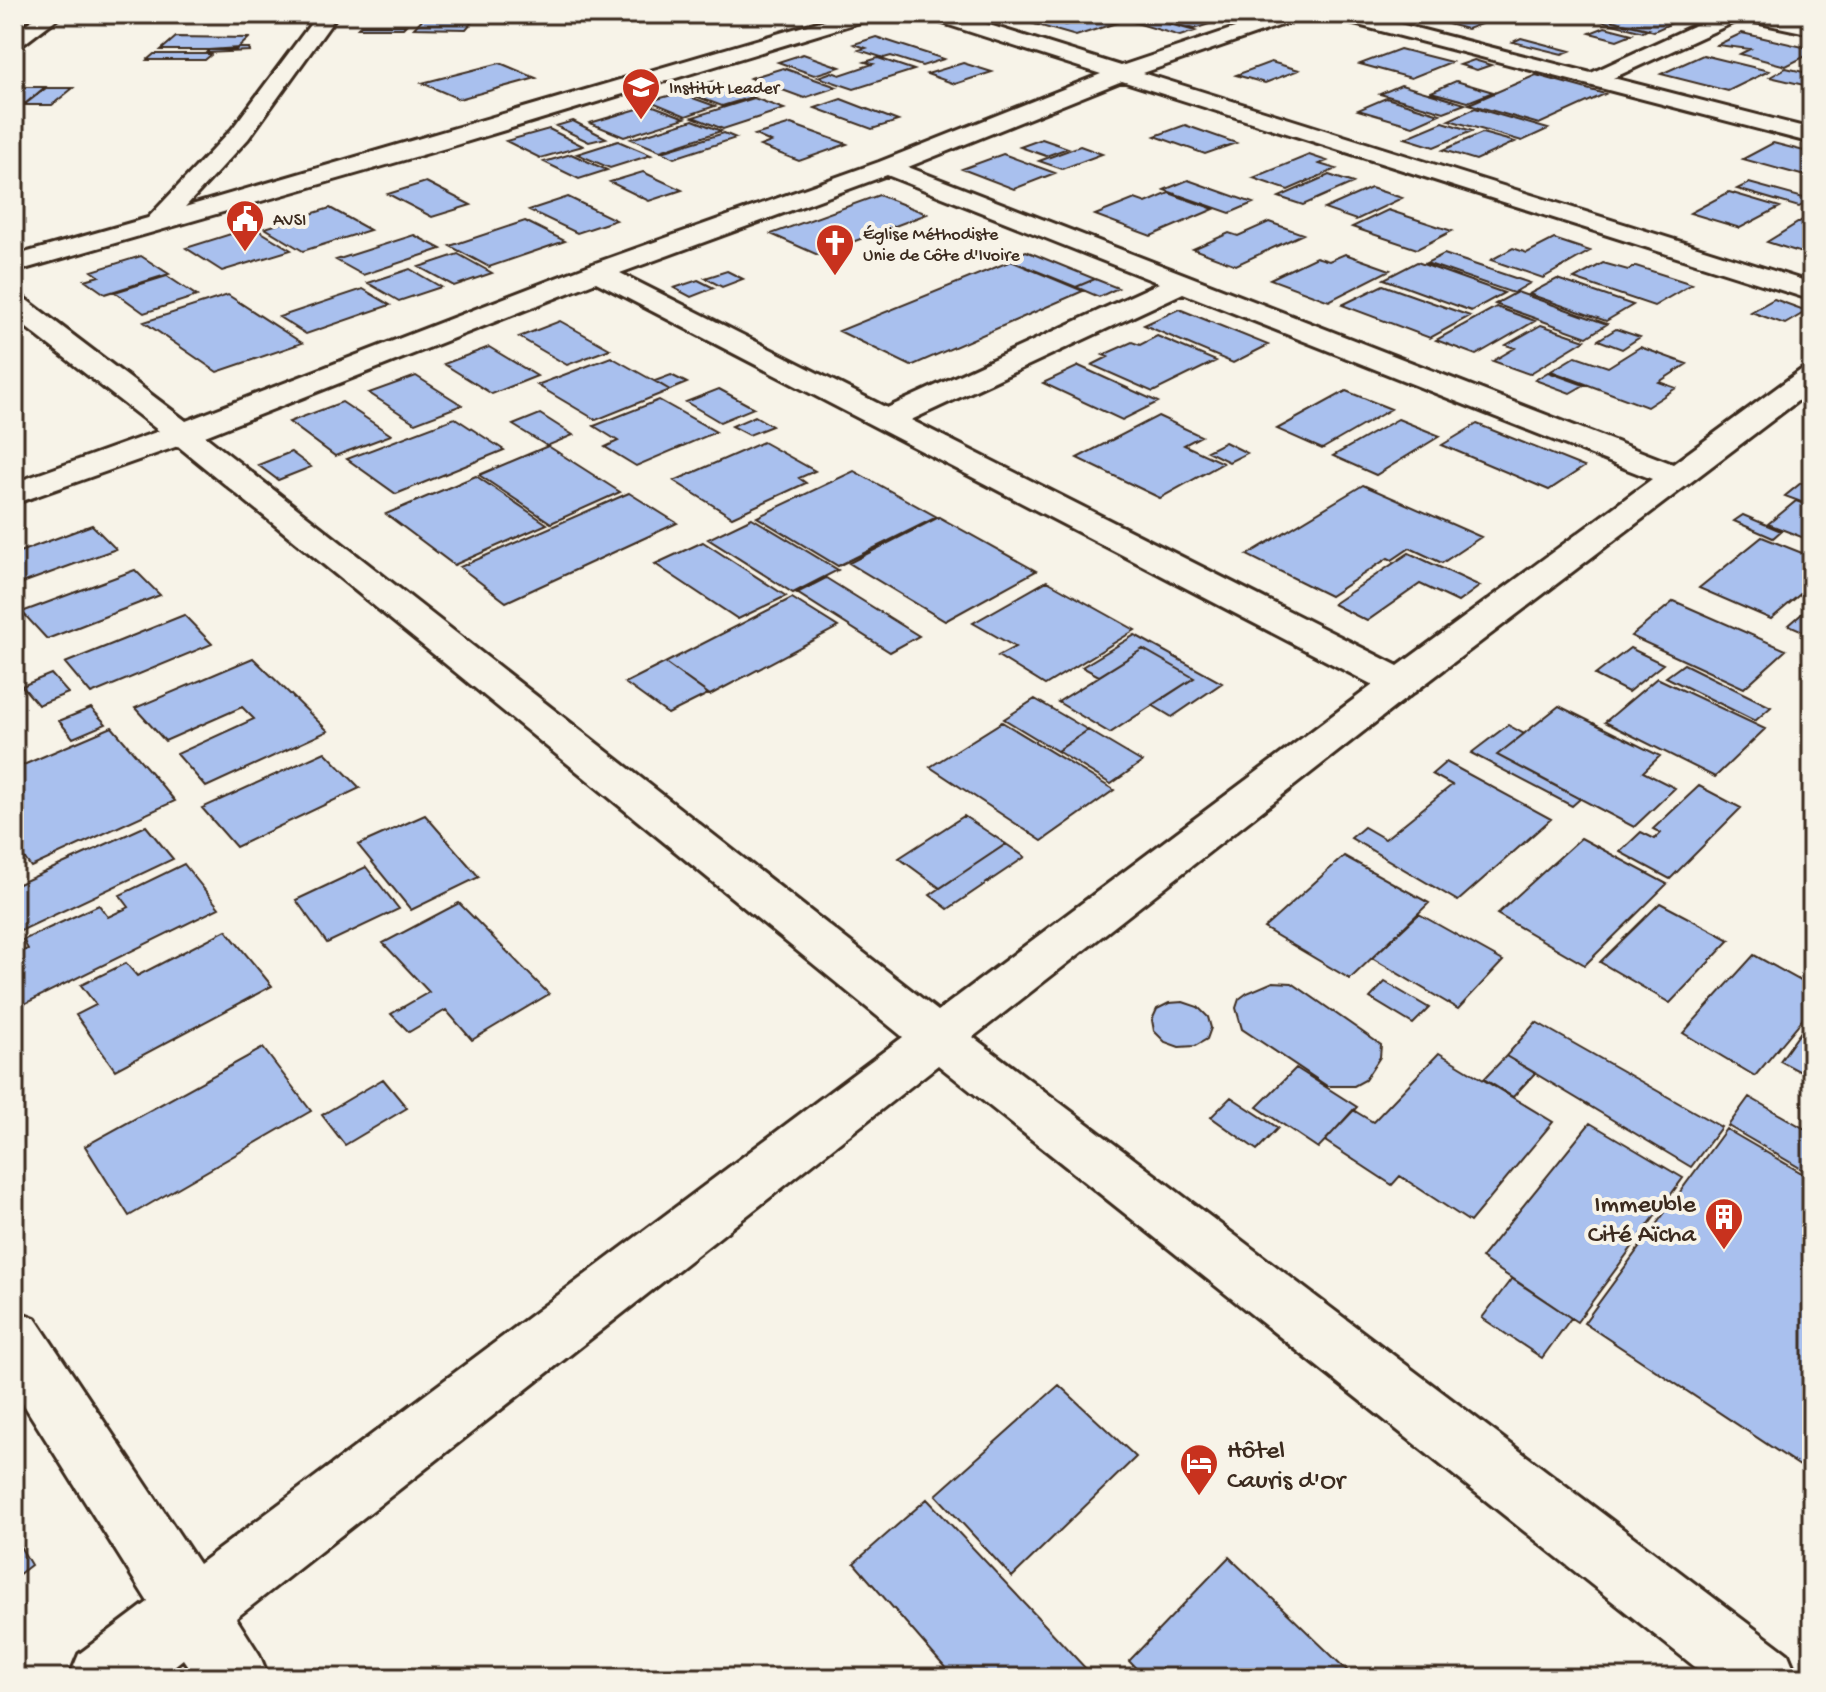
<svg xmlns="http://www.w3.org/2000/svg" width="1826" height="1692" font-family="'Gochi Hand',sans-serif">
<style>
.building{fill:#a9c0ee;stroke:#3b2a1e;stroke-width:2}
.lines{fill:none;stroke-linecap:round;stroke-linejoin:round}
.street-casing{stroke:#3b2a1e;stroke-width:6}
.street{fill:#f7f3e8;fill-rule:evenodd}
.labels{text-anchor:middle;stroke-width:8;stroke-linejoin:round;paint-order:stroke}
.far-poi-label{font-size:18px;fill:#3b2a1e;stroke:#f7f3e8;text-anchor:start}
.near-poi-label{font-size:26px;fill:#3b2a1e;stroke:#f7f3e8;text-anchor:end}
</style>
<rect width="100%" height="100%" fill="#f7f3e8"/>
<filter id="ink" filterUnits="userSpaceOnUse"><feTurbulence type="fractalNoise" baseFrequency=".0125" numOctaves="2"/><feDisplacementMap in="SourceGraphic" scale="16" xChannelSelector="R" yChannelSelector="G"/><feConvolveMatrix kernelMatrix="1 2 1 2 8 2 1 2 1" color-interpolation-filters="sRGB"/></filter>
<g filter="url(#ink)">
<path class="building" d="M119 14H195L187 20 109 21Z
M427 14H479L466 29 414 28Z
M1038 14 1086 15 1059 23 1066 25 1093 17 1116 23 1076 36 1020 20Z
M1170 14H1178L1212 23 1194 29 1155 19Z
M1409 14H1450L1484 23 1467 29Z
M1575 14H1585L1649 29 1643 32Z
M1585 14H1692L1654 31Z
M1140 16 1195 31 1180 36 1126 20Z
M361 25H406L403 28H358Z
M1605 27 1632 34 1617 40 1590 33Z
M1742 33 1812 49V53L1786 66 1740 54 1750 49 1717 45Z
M176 37 249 38 236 50H161Z
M876 37 944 59 922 66 891 56 884 58 859 50 866 48 854 44Z
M1521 38 1570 51 1562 54 1513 42Z
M239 48H249L250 51 206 53 209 50Z
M1400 49 1451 62 1411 78 1360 64Z
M154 54H212L205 60H147Z
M803 54 840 67 814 75 778 62Z
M1703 55 1769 71 1728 91 1661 74Z
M878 58 914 70 854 89 818 77 832 72 840 75 873 64 865 62Z
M1474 60 1491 65 1477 70 1460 65Z
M1271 62 1299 70 1265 83 1236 75Z
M500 63 536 78 459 99 422 83Z
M963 63 992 72 955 84 927 74Z
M783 68 837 87 804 98 750 78Z
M1786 68 1812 74V87L1770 77Z
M1536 75 1605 94 1539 124 1469 104Z
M714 81 755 96 722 106 682 91Z
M1456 81 1493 92 1468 102 1431 92Z
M1401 85 1465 104 1444 112 1380 94Z
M14 87H45L26 103H14Z
M46 88H73L52 105H24Z
M679 93 715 106 686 116 650 101Z
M754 98 784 109 723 129 693 117Z
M1386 98 1440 114 1413 126 1358 110Z
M841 99 898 121 872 129 815 108Z
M651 105 685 118 624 137 590 123Z
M1475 108 1548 129 1522 141 1449 120Z
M693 120 721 131 660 151 631 139Z
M573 121 606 138 589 142 556 126Z
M1443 122 1472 131 1434 147 1405 138Z
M791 124 847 144 799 161 760 146 771 142 755 135Z
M1185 125 1236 143 1205 154 1155 136Z
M549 129 583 146 540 158 506 141Z
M724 133 736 138 674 158 662 152Z
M1482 133 1515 142 1476 160 1443 150Z
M1042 139 1068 148 1046 156 1020 147Z
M618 141 651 155 610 168 577 154Z
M1773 143 1812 153V178L1743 159Z
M1080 146 1102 154 1062 169 1039 161Z
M571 154 607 170 579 179 544 162Z
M1003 154 1055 173 1014 189 962 169Z
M1309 155 1327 161 1319 164 1336 169 1288 190 1253 178Z
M643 172 682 190 649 201 610 182Z
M1329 175 1353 183 1303 205 1279 197Z
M1188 180 1253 203 1230 213 1164 190Z
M426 182 471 205 432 217 388 194Z
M1749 183 1811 200 1799 207 1737 189Z
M1371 188 1402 198 1356 220 1324 209Z
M1729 192 1780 207 1740 228 1690 213Z
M1169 193 1214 209 1151 236 1095 215 1135 199 1146 203Z
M879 195 927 214 818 255 771 234Z
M568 197 616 220 577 233 529 210Z
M330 208 370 230 303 251 265 228Z
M1388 210 1452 231 1417 249 1352 227Z
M1812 214V256L1767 242Z
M525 221 565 241 489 267 450 246Z
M1269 222 1303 234 1236 265 1193 249 1229 233 1238 236Z
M253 227 291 250 222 271 186 248Z
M414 235 441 249 363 275 336 260Z
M1554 239 1590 251 1543 278 1491 260 1513 248 1527 253Z
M1026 251 1095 279 1076 287 1007 259Z
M458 254 492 273 454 286 419 267Z
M1345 254 1390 270 1329 301 1270 279 1316 257 1329 261Z
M1444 254 1530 283 1513 293 1426 263Z
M141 256 169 274 105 294 85 280 99 276 92 271Z
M1011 261 1083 291 911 366 839 331Z
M1417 262 1504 293 1471 311 1384 279Z
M1603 263 1628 270 1636 266 1692 284 1654 306 1574 279Z
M410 269 441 287 399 301 368 283Z
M727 271 743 279 722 287 705 278Z
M167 276 197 296 144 313 115 292Z
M1095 279 1118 288 1099 297 1076 287Z
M1557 279 1633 305 1606 321 1529 294Z
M698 280 714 288 691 297 674 288Z
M1383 285 1470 316 1430 338 1342 305Z
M363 289 390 305 306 334 279 317Z
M1517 292 1607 324 1587 337 1495 304Z
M228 295 302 343 217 372 144 322Z
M1774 299 1807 311 1785 324 1751 312Z
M1496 307 1535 321 1476 355 1436 340Z
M1179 309 1268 345 1233 363 1144 325Z
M560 321 610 349 567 365 519 337Z
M1541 325 1585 340 1529 374 1493 361 1515 348 1506 345Z
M1616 329 1640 337 1622 349 1598 340Z
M1157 336 1216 361 1153 392 1092 365 1108 357 1103 355 1132 342 1140 345Z
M489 347 537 376 492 394 444 364Z
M1640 347 1687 364 1659 382 1676 388 1647 407 1551 371 1576 356 1608 367Z
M611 357 670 390 596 420 537 385Z
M1079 366 1158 402 1122 420 1043 383Z
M1548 372 1584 385 1570 393 1535 380Z
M671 375 687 383 670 390 655 381Z
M416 376 462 405 415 423 369 393Z
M719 389 754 408 720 422 686 402Z
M1346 391 1391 409 1322 449 1277 429Z
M659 400 716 432 636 466 605 447 618 441 594 426Z
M342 402 391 435 335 456 289 422Z
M540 414 573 435 547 446 513 425Z
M755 416 772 426 749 435 732 426Z
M1158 416 1201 436 1184 445 1223 463 1160 498 1077 458Z
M455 418 504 450 396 494 347 459Z
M1398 419 1440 436 1376 475 1333 456Z
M1477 424 1584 467 1549 490 1442 445Z
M763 442 815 471 799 478 806 483 732 517 674 481Z
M1225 442 1247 453 1229 462 1207 451Z
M548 446 620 492 551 523 479 475Z
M291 452 311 467 278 480 258 465Z
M854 471 937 517 838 566 757 517Z
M476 476 547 524 454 565 386 514Z
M1801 483 1812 487V506L1785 496Z
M1363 485 1481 537 1442 563 1410 548 1392 560 1388 558 1330 596 1247 555Z
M629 493 677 523 506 602 460 567Z
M1796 501 1812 507V541L1768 524Z
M1743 515 1781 531 1773 538 1734 521Z
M939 517 1036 571 945 621 849 563Z
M752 518 838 570 793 593 708 539Z
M92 525 116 549 14 586V554Z
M1762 537 1812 557V584L1771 619 1699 588Z
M703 542 786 596 738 619 655 564Z
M1409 553 1480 586 1458 602 1420 584 1367 621 1333 604Z
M135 570 160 595 47 639 22 612Z
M826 578 919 636 890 652 797 593Z
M1047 581 1135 630 1045 685 998 656 1015 647 973 623Z
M792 598 838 627 710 695 665 663Z
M1674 601 1786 650 1744 688 1631 636Z
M1812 605V635L1789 625Z
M184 615 212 644 91 694 65 663Z
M1135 635 1222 683 1172 717 1152 705 1194 678 1143 649 1099 676 1082 667Z
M1630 648 1663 664 1628 692 1595 675Z
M1143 649 1194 678 1110 733 1058 702Z
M253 658 328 731 206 787 177 754 254 719 242 707 165 741 135 708Z
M665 663 708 694 668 714 625 683Z
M1684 664 1771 707 1755 721 1666 677Z
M51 674 68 693 38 705 22 686Z
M1657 678 1765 729 1715 777 1605 722Z
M1035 699 1088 730 1057 751 1004 719Z
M1559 706 1660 756 1643 772 1675 788 1634 827 1497 755Z
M91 708 106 724 73 738 59 721Z
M1002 722 1114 790 1042 841 930 767Z
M1508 725 1524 734 1497 755 1580 799 1572 806 1471 753Z
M112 727 175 801 31 867 14 844V769Z
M1088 730 1142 762 1111 784 1057 751Z
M325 752 360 788 236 847 202 808Z
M1446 762 1551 819 1458 901 1351 838 1364 827 1385 839 1452 785 1432 774Z
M1699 786 1741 808 1670 879 1620 852 1641 832 1655 839 1661 833 1653 829Z
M425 815 479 877 411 910 358 845Z
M964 816 1006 844 940 888 899 858Z
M146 826 173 859 14 934V886Z
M1581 838 1667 884 1585 965 1497 914Z
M1006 844 1025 857 948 909 930 895Z
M1344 856 1429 903 1350 979 1264 928Z
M184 864 219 908 14 1009V955L28 949 23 940 99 905 108 917 129 907 120 895Z
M366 867 399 909 327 943 296 900Z
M459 903 549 994 472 1040 446 1010 409 1032 391 1014 429 992 383 943Z
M1660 903 1730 940 1670 1003 1600 962Z
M1419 914 1503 961 1458 1009 1372 958Z
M226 930 272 986 115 1070 76 1015 96 1005 81 985 126 963 137 976Z
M1754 955 1812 987V1008L1755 1076 1683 1033Z
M1273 982 1292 983 1381 1045 1380 1057 1365 1080 1354 1086H1327L1242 1029 1236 1008 1239 999 1247 993Z
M1385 982 1429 1008 1413 1024 1370 998Z
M1183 1002 1198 1007 1208 1017 1211 1028 1207 1039 1195 1046 1179 1047 1165 1042 1154 1031 1152 1020 1157 1009 1169 1003Z
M1812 1016V1078L1780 1061Z
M1536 1022 1721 1127 1691 1167 1506 1056Z
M263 1048 311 1111 129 1216 85 1146Z
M1439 1053 1553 1122 1470 1222 1400 1176 1392 1185 1325 1141 1353 1110 1373 1122Z
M1506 1056 1535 1073 1513 1097 1484 1079Z
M1296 1068 1357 1107 1318 1148 1257 1107Z
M383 1079 407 1108 345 1145 322 1115Z
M1231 1097 1278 1128 1257 1150 1211 1117Z
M1749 1097 1812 1133V1175L1728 1126Z
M1590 1123 1683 1178 1577 1322 1481 1258Z
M1726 1129 1812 1179V1474L1584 1323Z
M1512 1278 1571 1318 1542 1358 1482 1318Z
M1059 1385 1136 1457 1012 1577 936 1495Z
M927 1499 1088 1671 1081 1678H954L854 1563Z
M14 1536 31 1565 14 1578Z
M1229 1557 1355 1678H1145L1129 1661Z"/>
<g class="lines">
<defs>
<path id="street" d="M40 14H63L21 46 14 48V33Z
M318 14H338L248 139 185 207 845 14H876L873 18 446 148 14 272V256L148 218 232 129Z
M924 14H954L1121 66 1276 14H1305L1302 18 1143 73 1812 283V300L1122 81 908 167 1673 464 1801 370 1812 367V390L1396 706 973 1037 1788 1654 1798 1678H1709L938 1065 236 1618 259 1654 269 1678H196L183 1659 159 1678H69L79 1654 148 1602 14 1389V1310L35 1318 199 1564 903 1037 178 446 14 504V483L159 431 14 318V296L24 298 186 421 587 266 879 162 1101 74 927 18ZM887 175 1159 283 887 408 620 273ZM596 282 1373 685 938 1011 205 436ZM1183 293 1652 479 1398 666 911 420Z
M1328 14H1361L1591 73 1719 14H1773L1812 22V34L1741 19 1613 78 1812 129V143L1331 18Z"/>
</defs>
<use href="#street" class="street-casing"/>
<use href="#street" class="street"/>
</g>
</g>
<defs>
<symbol id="university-pin" viewBox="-11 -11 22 30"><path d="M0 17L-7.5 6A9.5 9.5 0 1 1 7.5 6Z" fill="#c8321e" stroke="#f7f3e8"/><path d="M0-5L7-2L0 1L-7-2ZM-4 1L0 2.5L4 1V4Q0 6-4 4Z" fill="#fff"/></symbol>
<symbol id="civic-pin" viewBox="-11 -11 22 30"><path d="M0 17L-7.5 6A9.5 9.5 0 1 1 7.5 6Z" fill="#c8321e" stroke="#f7f3e8"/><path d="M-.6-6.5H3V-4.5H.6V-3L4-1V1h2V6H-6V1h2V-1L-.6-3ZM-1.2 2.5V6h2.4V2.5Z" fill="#fff"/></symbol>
<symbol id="church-pin" viewBox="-11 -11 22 30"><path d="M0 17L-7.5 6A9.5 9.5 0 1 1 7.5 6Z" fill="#c8321e" stroke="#f7f3e8"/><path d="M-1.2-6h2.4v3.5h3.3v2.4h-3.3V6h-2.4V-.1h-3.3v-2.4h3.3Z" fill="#fff"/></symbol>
<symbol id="building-pin" viewBox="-11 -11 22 30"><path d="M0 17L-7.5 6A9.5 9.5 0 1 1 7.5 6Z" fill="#c8321e" stroke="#f7f3e8"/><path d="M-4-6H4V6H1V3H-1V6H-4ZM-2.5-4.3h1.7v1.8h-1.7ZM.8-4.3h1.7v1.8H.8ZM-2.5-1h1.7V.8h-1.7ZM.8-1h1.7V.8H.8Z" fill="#fff"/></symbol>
<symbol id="hotel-pin" viewBox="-11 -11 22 30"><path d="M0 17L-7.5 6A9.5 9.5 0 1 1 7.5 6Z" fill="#c8321e" stroke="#f7f3e8"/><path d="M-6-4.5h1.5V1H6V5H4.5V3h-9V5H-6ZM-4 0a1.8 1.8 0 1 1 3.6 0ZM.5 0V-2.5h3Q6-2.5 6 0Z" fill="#fff"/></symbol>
</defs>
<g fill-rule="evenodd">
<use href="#university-pin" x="619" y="65" width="44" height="60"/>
<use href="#civic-pin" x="223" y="197" width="44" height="60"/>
<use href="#church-pin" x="813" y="221" width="44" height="60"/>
<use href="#building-pin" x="1702" y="1195" width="44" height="60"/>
<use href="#hotel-pin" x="1177" y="1441" width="44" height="60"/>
</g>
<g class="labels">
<g class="far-poi-label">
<text x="669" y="93">Institut Leader</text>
<text x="273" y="225">AVSI</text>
<text x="863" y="239">Église Méthodiste<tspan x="863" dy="21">Unie de Côte d'Ivoire</tspan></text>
</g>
<g class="near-poi-label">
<text x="1696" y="1211">Immeuble<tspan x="1696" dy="30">Cité Aïcha</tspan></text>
<text x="1227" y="1457" text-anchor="start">Hôtel<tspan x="1227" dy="30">Cauris d'Or</tspan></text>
</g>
</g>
<rect width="1826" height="1692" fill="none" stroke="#f7f3e8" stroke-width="48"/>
<rect x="24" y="24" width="1778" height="1644" fill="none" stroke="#3b2a1e" stroke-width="3" filter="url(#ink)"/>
</svg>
